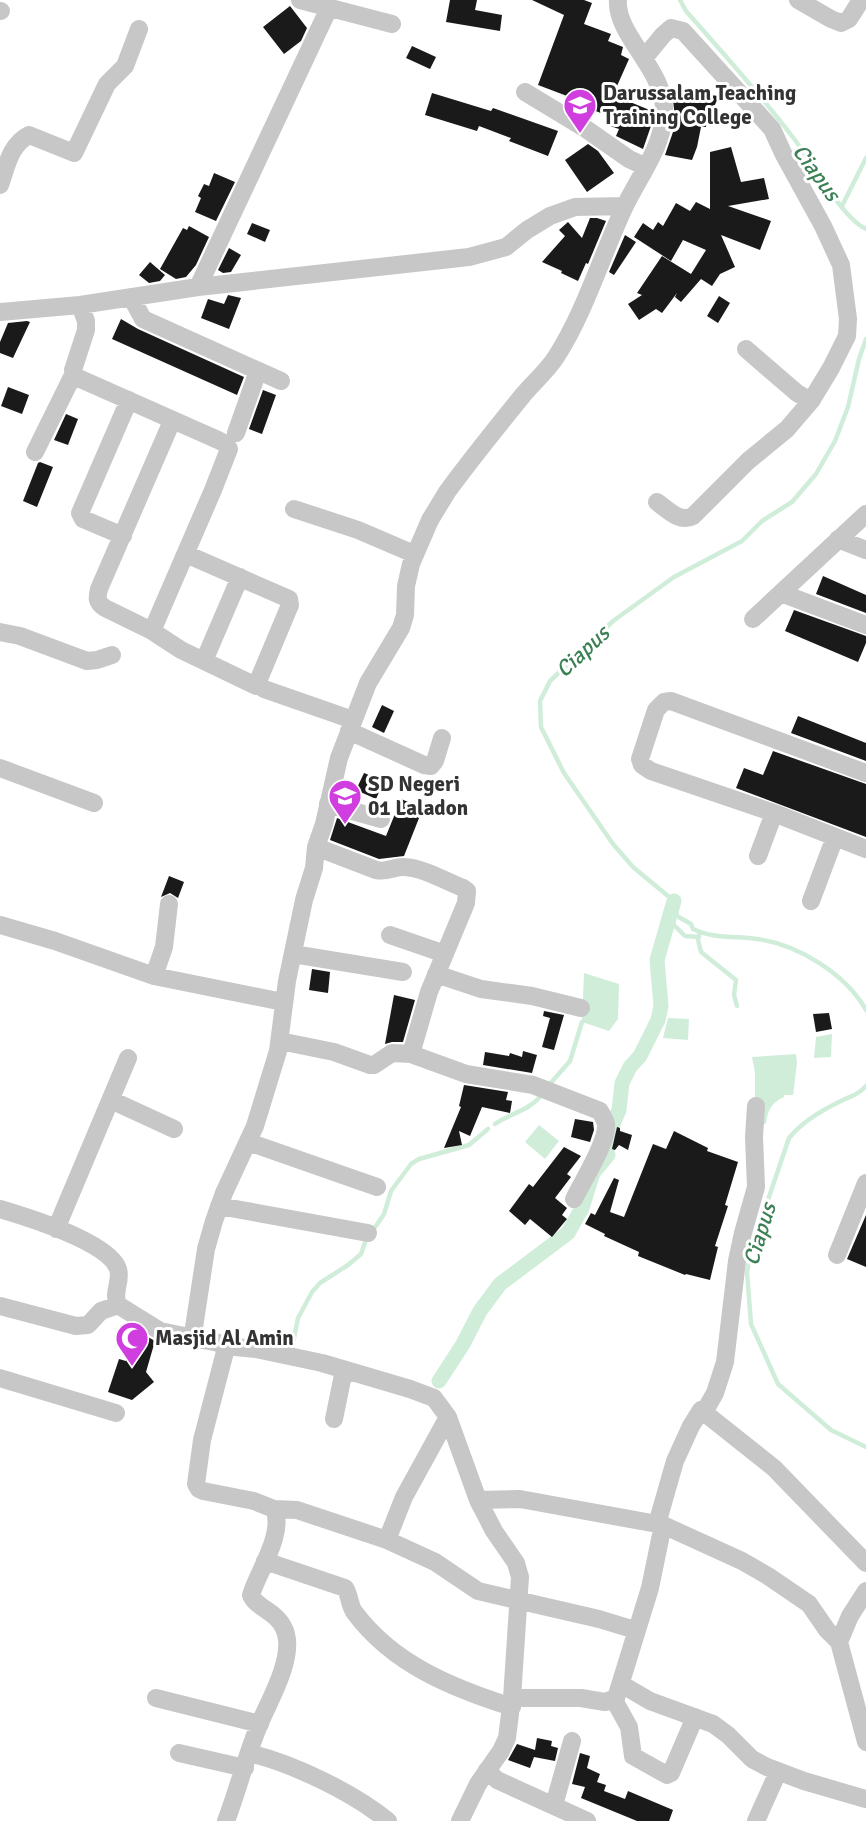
<svg xmlns="http://www.w3.org/2000/svg" width="866" height="1821" font-family="Signika,sans-serif">
<style>
.water{fill:#d0edda}
.lines{fill:none;stroke-linecap:round;stroke-linejoin:round}
.stream{stroke:#d0edda;stroke-width:4.5}
.canal{stroke:#d0edda;stroke-width:15}
.building{fill:#1a1a1a}
.street{stroke:#c7c7c7;stroke-width:18}
.labels{text-anchor:middle;stroke-width:6;stroke-linejoin:round;paint-order:stroke}
.poi-label{font-size:21px;font-weight:bold;fill:#333;stroke:#fff;text-anchor:start}
.water-label{font-size:22px;font-style:italic;fill:#3b8054;stroke:#fff}
</style>
<rect width="100%" height="100%" fill="#fff"/>
<path class="water" d="M584 973 619 984 618 1019 609 1031 582 1022Z
M668 1018 689 1019 688 1040 663 1038Z
M832 1034 831 1057 814 1058 816 1037Z
M796 1054 797 1063 793 1095H784V1097C771 1103 768 1110 766 1123L762 1126 755 1106V1073L752 1057Z
M539 1125 559 1141 545 1159 525 1142Z"/>
<g class="lines">
<path class="stream" d="M680 0 686 11C723 53 761 95 795 140 811 162 843 219 866 229
M842 206 866 158
M866 339 859 359 848 407 835 441 816 474 792 502 762 521 742 541 674 577 613 621 550 681 540 701 541 727 564 773 613 844 633 867 674 901 677 916 691 924 693 929C714 939 735 936 757 939 797 944 846 974 866 1010
M670 915 674 925 685 936 699 937
M700 932 698 940 701 952 736 980 734 995 737 1006
M549 1085 570 1061 582 1022
M866 1086C856 1096 853 1095 841 1101 822 1110 803 1121 789 1138L751 1250 747 1272 751 1324 778 1384 831 1430 866 1447
M495 1124C511 1113 531 1110 542 1094
M292 1348 298 1318 312 1292 320 1283 348 1265 361 1254 368 1234 376 1226 384 1214 391 1191 411 1164 419 1159 469 1145 488 1129"/>
<path class="canal" d="M439 1381 463 1344 480 1311 500 1284 568 1233 582 1208 593 1173 608 1155 605 1143 619 1110 622 1083 630 1067 640 1056 658 1020 661 1006 657 960 674 901"/>
</g>
<path class="building" d="M450 0H477L475 10 502 15 500 31 446 22Z
M532 0H584L592 3 584 24 611 34 608 41 623 47 621 55 629 59 613 95 652 111 651 126 643 149 616 136 619 129 610 126 613 118 566 99 567 96 538 85 564 15Z
M290 6 307 28 301 41 284 54 263 27Z
M412 46 436 57 430 69 406 58Z
M672 91 719 96 712 111H709L706 127H701L697 147 692 160 665 155 673 132 675 118Z
M432 93 491 111 493 108 558 131 548 156 509 141 511 138 479 126 477 131 425 115Z
M588 144 598 151 614 173 587 192 565 160Z
M731 147 741 182 764 178 769 199 728 206 771 221 760 250 721 235 735 267 720 274 712 286 701 279 681 302 675 297 677 293 662 313 656 309 639 320 628 304 642 295 637 293 662 256 691 274 706 250 683 240 671 261 634 237 643 223 653 230 658 222 663 226 676 203 690 211 696 202 710 209V152Z
M214 173 235 182 216 221 195 212 201 198 198 196 204 184 209 186Z
M590 218H597L606 221 588 264 586 263 578 281 561 273 562 271 542 262 565 236 559 230 568 222 582 238Z
M252 223 270 230 265 242 247 234Z
M189 226 209 237 196 265 186 277 176 279 160 269 183 228 187 230Z
M625 235 636 242 614 275 609 272Z
M229 248 241 255 231 272 223 273 218 270Z
M150 262 165 275 160 281 149 283 139 275Z
M228 295 241 298 229 329 201 318 208 299 224 304Z
M719 296 730 303 718 323 707 316Z
M121 319 138 329 244 377 237 395 112 339Z
M27 321 30 322 13 358 0 353V342L8 323Z
M8 387 29 395 22 414 1 406Z
M263 390 276 395 262 434 249 429Z
M66 414 78 419 68 445 54 440Z
M40 462 53 467 37 507 23 501 38 463Z
M823 576 866 595V613L816 594Z
M794 610 866 636V643L858 662 785 631Z
M382 705 394 711 384 733 372 727Z
M798 716 866 743V761L791 733Z
M773 751 866 784V837L736 788 744 768 763 775Z
M364 773 384 781 376 799 356 790Z
M401 799 423 808 404 856 379 859 330 840 337 818 386 836Z
M169 876 184 882 178 898 170 893 161 897Z
M312 969 330 972 328 993 309 990Z
M394 995 415 1000 403 1042H392L385 1044Z
M544 1011 564 1015 554 1050 542 1047 550 1018 543 1016Z
M829 1013 832 1029 816 1032 813 1014Z
M523 1051 537 1055 532 1073 483 1065 485 1052 509 1056 510 1053 522 1057Z
M464 1085 508 1092 506 1100 512 1101 510 1113 482 1107 470 1136 459 1131 462 1145 444 1148 461 1107 459 1106Z
M575 1119 593 1122 594 1130 590 1142 571 1137Z
M617 1127 620 1128V1131L632 1135 628 1150 619 1145 615 1150 612 1149Z
M674 1131 708 1148 707 1151 738 1162 725 1205 728 1206 715 1246 718 1247 710 1280 686 1274 685 1275 638 1256 639 1252 604 1236 605 1234 585 1224 591 1213 595 1215 614 1178 619 1180 610 1212 624 1217 653 1144 666 1149Z
M564 1147 581 1156 567 1174 571 1177 555 1198 567 1208 562 1215 567 1219 552 1237 530 1219 525 1225 509 1211 529 1184 533 1187Z
M866 1215V1267L847 1259Z
M136 1330 155 1341 146 1372 154 1382 132 1400 108 1392 119 1359 126 1361Z
M537 1738 552 1741 551 1746 558 1748 555 1761 534 1757 530 1768 508 1760 517 1744 535 1750Z
M580 1753 590 1756 587 1768 600 1774 597 1782 606 1785 604 1791 625 1799 628 1791 673 1810 669 1821H637L581 1798 585 1787 572 1784Z"/>
<g class="lines">
<path class="street" d="M300 0 392 24
M798 0 831 19 841 23 849 19 861 0
M0 11H1
M645 57 663 35 671 28 683 31 772 129 784 155 823 226 841 265 848 319 847 336 831 368 811 401 787 429 748 461 693 516C680 523 668 510 657 502
M525 92 586 129 629 159 646 167
M0 185C7 165 10 145 29 135L74 153 107 84 125 66 139 29
M198 287 329 8
M131 297 143 319 281 381
M80 305 86 321V330L73 370 76 377 218 440 226 444 229 449 213 490 152 631
M0 312 80 305 198 287 469 257 506 247 527 230 550 216 575 207 625 206
M746 349 797 393 811 401
M172 421 99 589C97 598 96 602 105 608L152 631 181 650 256 686 290 605 289 599 186 554
M236 433 258 371
M35 452 74 373
M294 509 358 530 414 554
M123 536 83 519 80 513 129 400
M838 539 866 550
M781 593 866 625
M753 619 866 514
M0 632 20 636 87 661 97 660 112 655
M204 661 240 577
M264 689 353 720
M349 731 424 765 431 766 435 761 442 738
M0 768 94 803
M866 773 671 701 664 702 656 710 640 759 642 765 651 771 774 813 866 849
M328 804 381 819
M316 847 376 870C387 873 394 866 404 867 424 868 445 881 463 888L467 891 466 903 429 992 411 1054
M758 856 774 813
M811 901 835 837
M0 925 55 941 154 976 283 1002
M390 935 445 954
M293 954 403 972
M436 974 481 989 532 996 581 1008
M154 976 164 947 169 904
M280 1041 334 1052 370 1065H374L392 1053 411 1054 466 1074 533 1085 600 1111C602 1115 605 1120 606 1124 608 1142 582 1182 574 1199
M111 1100 174 1129
M248 1142 377 1187
M219 1206 368 1233
M0 1209C27 1217 109 1242 118 1269 122 1281 112 1292 118 1305L160 1331 194 1338
M56 1229 128 1058
M837 1255 866 1183
M0 1306 76 1326 88 1325 101 1311 118 1305
M225 1346 256 1349 322 1363 410 1389 434 1398 448 1417 478 1500 494 1531 516 1563 520 1577 512 1698 507 1738 501 1751 478 1784 460 1821
M0 1378 116 1413
M701 1410 774 1468 866 1563
M334 1419 344 1370
M478 1500 520 1499 663 1525 742 1561 768 1576 809 1604 827 1630 839 1642 866 1742
M274 1509 297 1510 387 1540 435 1562 478 1591 599 1619 635 1630
M657 1524 675 1461 691 1426 701 1410 707 1407 715 1393 725 1362 737 1261 743 1233 756 1187 754 1137 756 1106
M387 1540 404 1497 448 1417
M265 1561 345 1588C350 1595 349 1606 355 1613 393 1664 452 1688 512 1707
M839 1642 850 1616 866 1591
M621 1684 650 1701 713 1724 728 1735 752 1759 767 1767 804 1781 866 1799
M156 1698 260 1724
M512 1698H581L605 1702 616 1698 650 1588 663 1525
M614 1700 629 1727 633 1756 667 1775 671 1773 695 1717
M179 1753 245 1768
M249 1753C294 1764 352 1792 388 1821
M487 1770 497 1780 587 1821
M554 1805 572 1741
M226 1821C238 1790 246 1756 259 1725 269 1701 293 1661 286 1634 280 1611 256 1609 251 1595 258 1572 285 1533 274 1509L254 1501 203 1491 199 1489 196 1484 202 1440 226 1348C219 1340 205 1341 195 1339L193 1334 206 1249 214 1221 224 1193 255 1126 278 1051 287 981 304 900 314 868 316 847 324 824 339 758 368 683 401 628 405 615 406 586 411 564 430 520 447 492C471 459 497 427 523 395 534 382 547 371 556 357 585 312 601 257 624 208 638 178 661 150 664 116 668 71 615 36 618 0
M756 1821 778 1772"/>
</g>
<defs>
<symbol id="university-pin" viewBox="-11 -11 22 30"><path d="M0 17L-7.5 6A9.5 9.5 0 1 1 7.5 6Z" fill="#d13ee0" stroke="#fff"/><path d="M0-5L7-2L0 1L-7-2ZM-4 1L0 2.5L4 1V4Q0 6-4 4Z" fill="#fff"/></symbol>
<symbol id="school-pin" viewBox="-11 -11 22 30"><path d="M0 17L-7.5 6A9.5 9.5 0 1 1 7.5 6Z" fill="#d13ee0" stroke="#fff"/><path d="M0-5L7-2L0 1L-7-2ZM-4 1L0 2.5L4 1V4Q0 6-4 4Z" fill="#fff"/></symbol>
<symbol id="mosque-pin" viewBox="-11 -11 22 30"><path d="M0 17L-7.5 6A9.5 9.5 0 1 1 7.5 6Z" fill="#d13ee0" stroke="#fff"/><path d="M3.5-4.9A6 6 0 1 0 3.5 4.9A5 5 0 1 1 3.5-4.9Z" fill="#fff"/></symbol>
</defs>
<g fill-rule="evenodd">
<use href="#university-pin" x="561" y="86" width="38" height="52"/>
<use href="#school-pin" x="326" y="777" width="38" height="52"/>
<use href="#mosque-pin" x="113" y="1319" width="38" height="52"/>
</g>
<g class="labels">
<g class="poi-label">
<text x="603" y="100">Darussalam Teaching<tspan x="603" dy="24">Training College</tspan></text>
<text x="368" y="791">SD Negeri<tspan x="368" dy="24">01 Laladon</tspan></text>
<text x="155" y="1345">Masjid Al Amin</text>
</g>
<g class="water-label">
<text transform="translate(817 172) rotate(54)" y="8">Ciapus</text>
<text transform="translate(582 651) rotate(-43)" y="8">Ciapus</text>
<text transform="translate(759 1234) rotate(-73)" y="8">Ciapus</text>
</g>
</g>
</svg>
